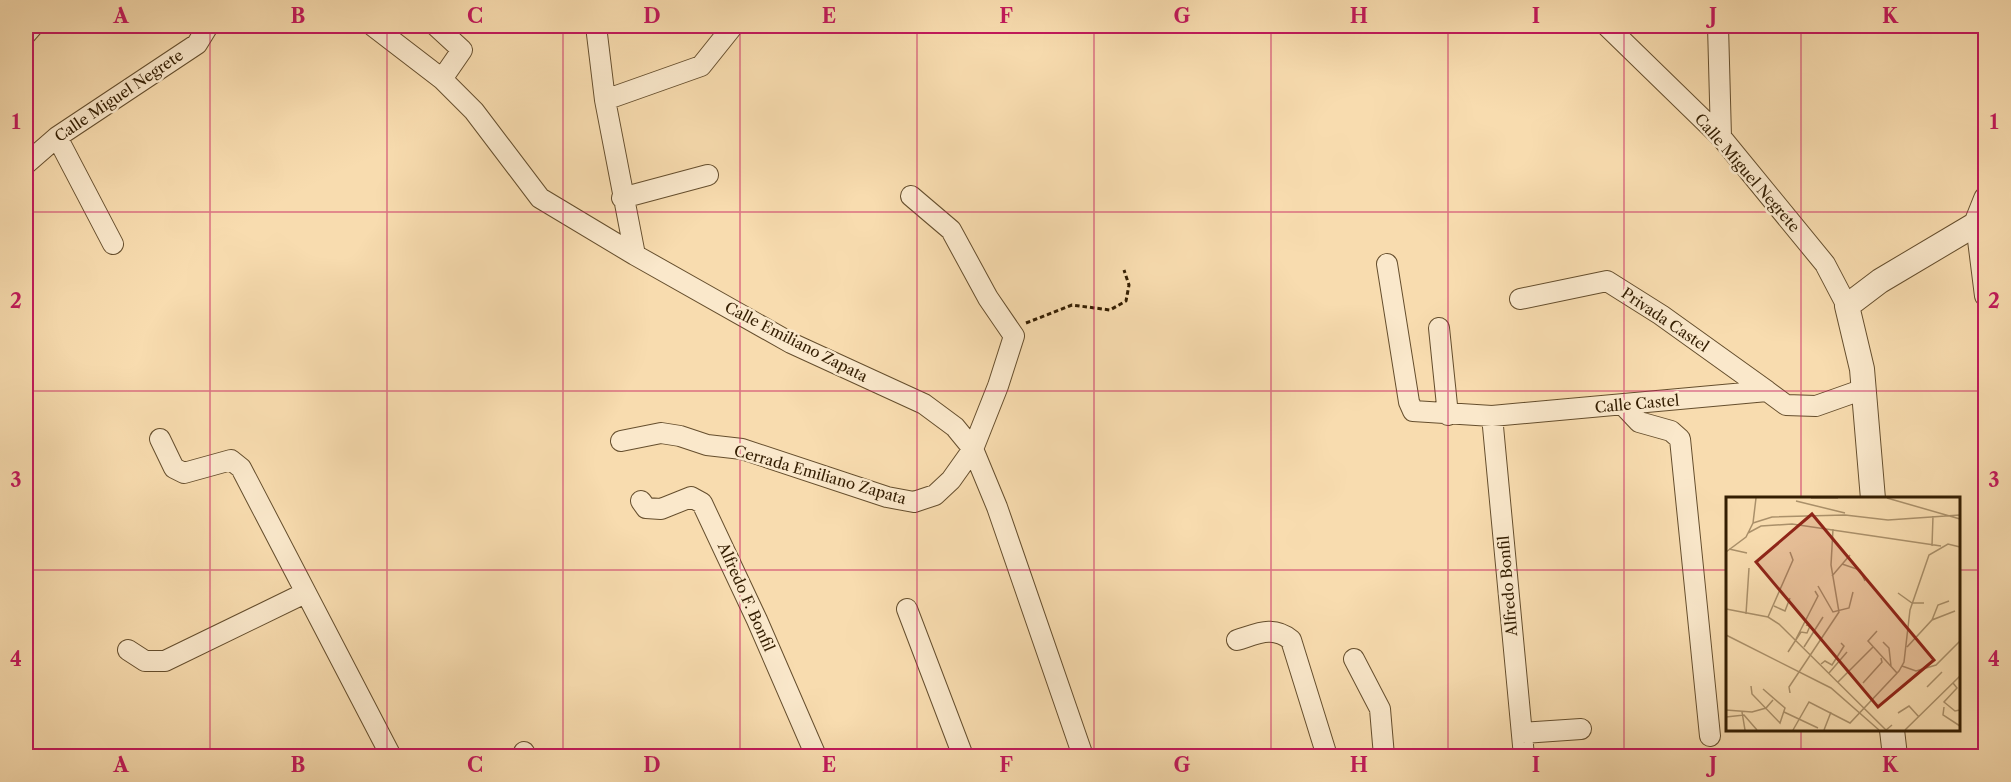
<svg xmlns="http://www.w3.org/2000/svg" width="2011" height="782" font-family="'Libre Caslon Text',serif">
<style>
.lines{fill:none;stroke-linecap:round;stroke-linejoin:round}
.minor-casing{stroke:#654e2d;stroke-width:22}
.tertiary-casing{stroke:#654e2d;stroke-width:26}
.path{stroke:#341e02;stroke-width:3;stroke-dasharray:4.5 3;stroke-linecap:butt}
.minor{stroke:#fae8cb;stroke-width:20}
.tertiary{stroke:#fae8cb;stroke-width:24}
.grid{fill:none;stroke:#c2185b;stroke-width:1.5;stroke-opacity:0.55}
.labels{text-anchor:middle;stroke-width:5;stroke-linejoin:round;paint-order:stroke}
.street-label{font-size:15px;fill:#341e02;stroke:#fae8cb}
.inset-road{fill:none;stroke:#aa906a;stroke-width:1.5}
.view{fill:#8f2418;fill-opacity:0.15;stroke:#8f2418;stroke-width:3}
.inset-edge{fill:none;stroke:#341e02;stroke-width:3}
.neatline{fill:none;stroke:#c2185b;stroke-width:2}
.grid-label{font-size:20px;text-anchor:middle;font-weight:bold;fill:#c2185b}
</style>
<rect width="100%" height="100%" fill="#f8dcaf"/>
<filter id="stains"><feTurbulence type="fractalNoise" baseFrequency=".00333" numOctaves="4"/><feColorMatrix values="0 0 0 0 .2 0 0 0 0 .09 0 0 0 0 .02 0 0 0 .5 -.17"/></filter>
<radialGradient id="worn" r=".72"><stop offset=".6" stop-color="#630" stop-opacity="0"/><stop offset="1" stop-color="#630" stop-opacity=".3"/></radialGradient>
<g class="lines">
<defs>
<path id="minor" d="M373 26 442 79 474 111 540 198 635 255 791 343 924 404 955 427 973 449 997 507 1083 756
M436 26 462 50 442 79
M596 26 605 100 635 255
M1607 26 1721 137 1825 264 1847 306
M1718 26 1721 137
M26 34 33 26
M605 100 701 66 733 26
M57 137 113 244
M26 164 57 137 197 44 208 26
M622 198 708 175
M1976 224 1985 296
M1387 264 1409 402 1413 411 1492 416 1767 391 1786 405 1816 406 1864 389
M1520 299 1607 281 1661 315 1767 391
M1439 328 1448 415
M1623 405 1639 422 1671 431 1680 439 1710 736
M1492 416 1524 756
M160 439 174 468 184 473 231 460 241 468 391 756
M621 441 661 433 680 436 707 445 742 449 887 497 914 502 935 495 951 480 973 449 998 386 1014 336 988 298 951 230 911 196
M641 501 646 508 661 509 691 497 702 503 757 620 816 756
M907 609 963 756
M1237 640C1257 634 1273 625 1291 640L1327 756
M128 650 145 661H165L305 593
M1354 659 1380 709 1384 756
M1522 733 1581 729
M524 752 526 756"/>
<path id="tertiary" d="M1873 499 1862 369 1847 306 1880 281 1976 224 1986 199
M1892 730 1895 756"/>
</defs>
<use href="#minor" class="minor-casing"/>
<use href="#tertiary" class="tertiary-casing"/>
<path class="path" d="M1026 323 1072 305 1110 310 1126 301 1129 285 1124 270"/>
<use href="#minor" class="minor"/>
<use href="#tertiary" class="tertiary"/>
</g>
<path class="grid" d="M210 26V756M387 26V756M563 26V756M740 26V756M917 26V756M1094 26V756M1271 26V756M1448 26V756M1624 26V756M1801 26V499M26 212H1986M26 391H1986M26 570H1728M1958 570H1986M1801 730V756"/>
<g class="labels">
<g class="street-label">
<text transform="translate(119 96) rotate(-34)" y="5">Calle Miguel Negrete</text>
<text transform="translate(1747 173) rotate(49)" y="5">Calle Miguel Negrete</text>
<text transform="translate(1665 320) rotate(34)" y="5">Privada Castel</text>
<text transform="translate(796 342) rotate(27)" y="5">Calle Emiliano Zapata</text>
<text transform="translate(1637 404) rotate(-5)" y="5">Calle Castel</text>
<text transform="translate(820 475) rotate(16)" y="5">Cerrada Emiliano Zapata</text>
<text transform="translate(1508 586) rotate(-95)" y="5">Alfredo Bonfil</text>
<text transform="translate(746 597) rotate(66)" y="5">Alfredo F. Bonfil</text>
</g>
</g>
<g transform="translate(1726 497)">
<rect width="234" height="234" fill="#f8dcaf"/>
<path class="inset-road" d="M85 1H112M161 1 234 22M70 4 119 16M27 26 46 20 119 18 162 23 234 18M22 36 35 29 66 27 215 49M206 49 207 19M3 52 21 56M0 55 20 40 27 26 30 1M116 67 134 73 139 84M106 79 124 58M92 89 107 115 123 111 127 95M172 96 186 106H198M48 109 59 114 64 101M0 112 42 120 53 127 160 233 166 228M20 117 23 71M42 120 67 63 64 55M206 123 212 108 223 104M151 134 142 144 171 176M0 138 105 191 153 233M70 142 92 99 89 94M157 145 163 151 165 169M78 150 97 120M181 150 206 123 229 114M62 155 75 135 81 136 84 129 80 128M95 167 99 164 106 168 118 149 115 146M176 169 190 174 210 168 234 144M103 176 121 155M112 185 147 150M137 186 156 165 155 161M227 186 231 191 218 205 229 214 234 213M25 189 26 197 54 226 59 211 37 192M201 190 216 175M64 196 63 190 113 115 105 68 107 32M218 210 217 218 234 229M0 213 26 215 40 211 47 203M16 215 19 233M58 215 92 231M172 216 183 209 193 220M0 220 18 218 31 233M67 233 83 205 124 226 173 174 178 165 184 113 203 58 222 47 234 50M98 233 105 215M179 233 234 179"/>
<path class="view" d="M86 17 208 163 152 210 30 65Z"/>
<rect width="234" height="234" class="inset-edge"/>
</g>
<rect width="2011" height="782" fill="none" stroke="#f8dcaf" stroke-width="66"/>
<rect x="33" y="33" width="1945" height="716" class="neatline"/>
<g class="grid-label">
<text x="121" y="23">A</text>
<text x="298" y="23">B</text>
<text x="475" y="23">C</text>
<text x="652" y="23">D</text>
<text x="829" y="23">E</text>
<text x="1006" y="23">F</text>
<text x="1182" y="23">G</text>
<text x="1359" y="23">H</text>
<text x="1536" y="23">I</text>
<text x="1713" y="23">J</text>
<text x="1890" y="23">K</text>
<text x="16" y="129">1</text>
<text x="1994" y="129">1</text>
<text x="16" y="308">2</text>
<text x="1994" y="308">2</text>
<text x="16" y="487">3</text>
<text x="1994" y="487">3</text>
<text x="16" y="666">4</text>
<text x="1994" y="666">4</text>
<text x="121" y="772">A</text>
<text x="298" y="772">B</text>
<text x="475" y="772">C</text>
<text x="652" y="772">D</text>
<text x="829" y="772">E</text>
<text x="1006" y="772">F</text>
<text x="1182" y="772">G</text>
<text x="1359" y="772">H</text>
<text x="1536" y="772">I</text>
<text x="1713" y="772">J</text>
<text x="1890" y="772">K</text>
</g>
<rect width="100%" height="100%" filter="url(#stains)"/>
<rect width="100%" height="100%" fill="url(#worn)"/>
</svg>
